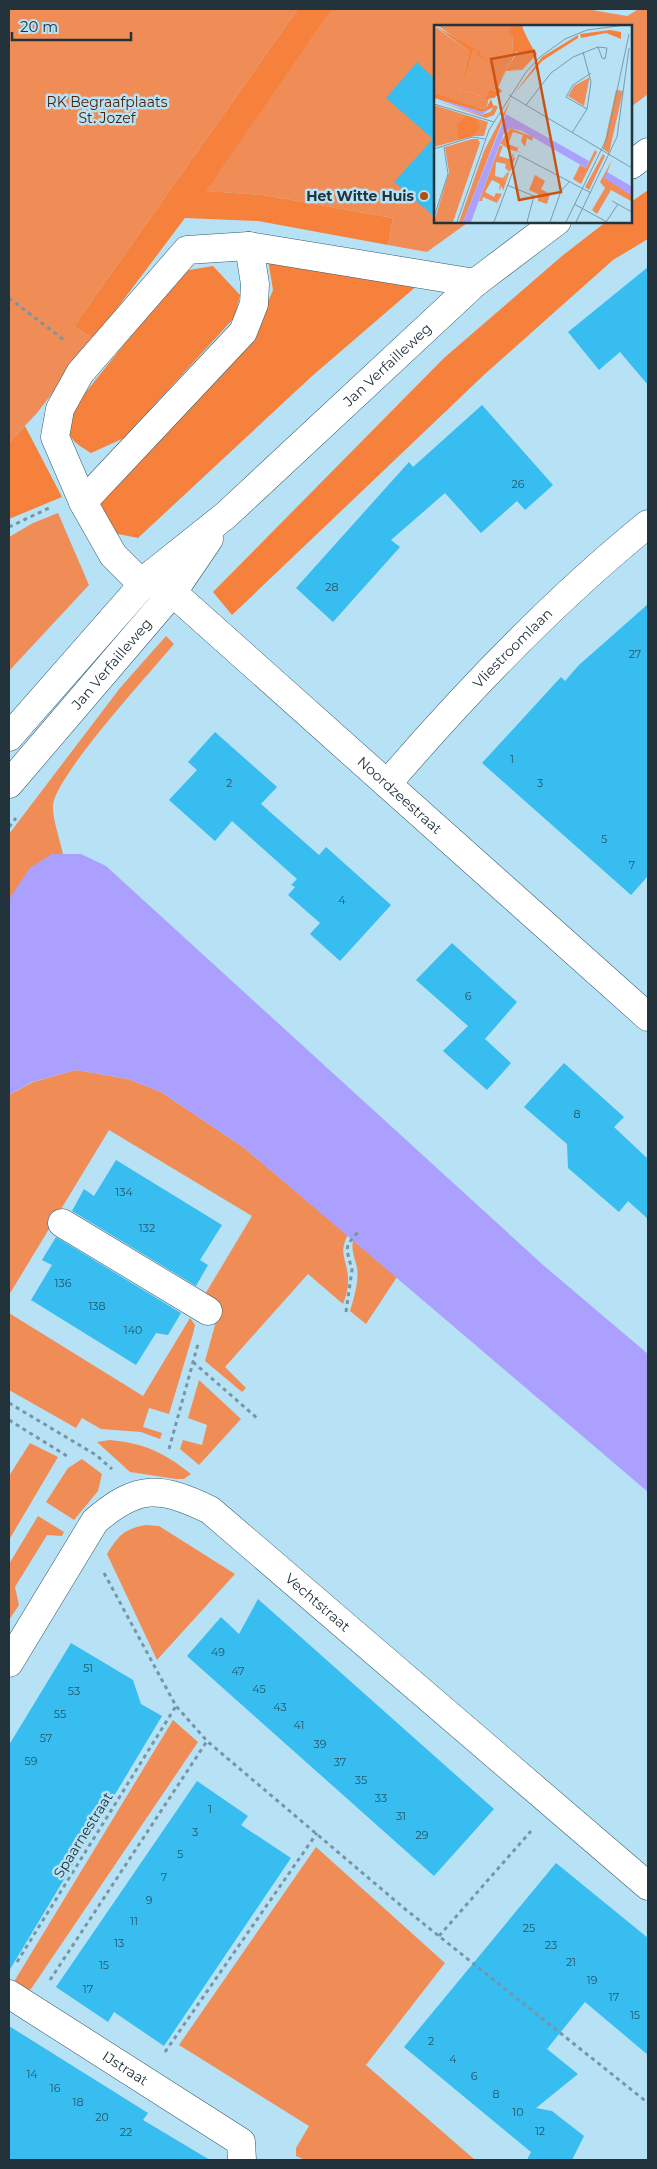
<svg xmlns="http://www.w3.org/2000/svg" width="657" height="2169" font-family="Montserrat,sans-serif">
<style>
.green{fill:#f08d57}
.forest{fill:#f6813c}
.water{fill:#aba0fd}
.building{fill:#37bdef}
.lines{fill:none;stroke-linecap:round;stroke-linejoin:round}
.minor-casing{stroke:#33596a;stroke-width:29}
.path{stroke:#7796a5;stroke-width:3;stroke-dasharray:4 4;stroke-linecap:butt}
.minor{stroke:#fff;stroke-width:28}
.poi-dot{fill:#b2510c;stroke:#b7e1f5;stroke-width:2}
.labels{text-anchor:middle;stroke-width:5;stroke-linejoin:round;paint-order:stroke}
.number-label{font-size:11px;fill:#275668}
.park-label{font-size:14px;fill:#4b1f02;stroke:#b7e1f5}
.poi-label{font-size:14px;font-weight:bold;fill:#22333b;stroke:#b7e1f5;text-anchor:end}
.street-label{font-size:14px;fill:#22333b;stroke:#b7e1f5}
.inset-road{fill:none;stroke:#7b9bab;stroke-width:1}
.view{fill:#ca5313;fill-opacity:0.15;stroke:#ca5313;stroke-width:2.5}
.inset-edge{fill:none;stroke:#22333b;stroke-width:2.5}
</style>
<rect width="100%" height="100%" fill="#b7e1f5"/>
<path class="green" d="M9 9H298L74 326 94 339 37 413 9 443Z
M332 9H586L627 16 639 9H648V94L631 107V26H436V221H470L427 252 388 245 393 218 263 195 205 191Z
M58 513 89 585 9 671V537L33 523Z
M166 636 174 644C150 673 56 775 53 805 52 818 60 840 63 854H52L9 899V834L120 688Z
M76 1070 128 1079 161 1092 243 1147 348 1235C338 1252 347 1260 348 1277 349 1287 346 1296 343 1304L308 1274 225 1367 246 1388 242 1392 205 1361 220 1307 204 1296 252 1216 109 1130 9 1295V1095L33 1082Z
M353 1240 397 1277 366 1324 350 1311C354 1297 359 1282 357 1268 355 1258 351 1251 353 1240Z
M9 1313 143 1396 190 1318 195 1325 193 1334 169 1414 149 1408 143 1427 162 1433 160 1439 141 1432 101 1429 82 1418 76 1428 9 1390Z
M199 1380 241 1419 199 1465 180 1449 183 1440 202 1445 207 1425 188 1418Z
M110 1440C144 1443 165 1453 191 1474L184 1479H176L130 1472 97 1442Z
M30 1443 58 1457 9 1540V1476Z
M82 1459 102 1474 98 1491 74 1520 46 1502 68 1468Z
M38 1516 64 1532 62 1536 47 1535 15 1587 19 1605 9 1620V1564Z
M146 1525 159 1526 235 1574 157 1660 107 1554C119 1535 124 1529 146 1525Z
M173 1720 198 1742 31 1989 24 1992 15 1987V1980Z
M316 1847 445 1963 366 2065 475 2160H305L296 2156V2148L309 2126 179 2045Z"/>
<path class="forest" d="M298 9H332L206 191 263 195 393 218 388 245 258 221 185 218 94 339 74 326Z
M648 190V239L613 260 486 373 232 615 213 592 444 358 562 256 607 221H631V202Z
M267 254 419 284 311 377 138 538 113 533 99 502 258 325 273 290Z
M213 266 240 295 235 317 124 438 91 453C72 441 65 437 69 413L183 271Z
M25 426 62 497 9 519V443Z"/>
<path class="water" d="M52 854H81L106 866 543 1265 648 1354V1492L243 1147 161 1092 128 1079 76 1070 32 1082 9 1095V899L30 868Z"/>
<path class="building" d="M417 62 436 80V218L394 182 433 139 386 98Z
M648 267V385L620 352 599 370 568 332Z
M482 405 553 485 525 510 517 501 481 533 445 493 391 540 400 547 333 622 296 588 409 462 413 467Z
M648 604V876L631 895 482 763 561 677 565 681 579 665Z
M215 732 277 787 261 804 319 855 326 847 391 905 340 961 310 934 320 923 288 895 295 887 291 885 297 879 232 821 215 841 169 800 197 770 188 762Z
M452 943 517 1002 485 1039 511 1063 487 1090 443 1051 468 1026 416 980Z
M564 1063 624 1117 614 1127 648 1159V1219L628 1201 619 1212 568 1168 567 1144 524 1107Z
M116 1160 222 1225 200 1260 208 1265 196 1286 72 1211 84 1189 94 1196Z
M56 1237 181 1313 168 1335 156 1333 136 1365 31 1300 52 1265 42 1260Z
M258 1599 494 1809 434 1876 187 1656 221 1617 239 1634Z
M71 1643 133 1680 141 1704 162 1716 9 1971V1745Z
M197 1781 248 1816 241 1825 291 1858 164 2046 114 2012 108 2022 56 1987Z
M556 1863 648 1938V2055L585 2002 547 2049 578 2074 536 2108 552 2111 584 2136 572 2160H527L531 2152 404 2047Z
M9 2026 148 2113 143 2120 210 2160H9Z"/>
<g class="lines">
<defs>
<g id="minor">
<path d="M631 165 648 152"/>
<path d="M83 502 243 332 254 304 255 284 249 246"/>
<path id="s1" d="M152 574 648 1017"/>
<path d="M143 585 113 555 83 502 55 437 60 409 80 373 187 250 249 246 475 283"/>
<path id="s2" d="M9 737 152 574 226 515 475 283 557 221"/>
<path id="s3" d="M9 784 173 592 209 539"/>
<path id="s4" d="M387 784C467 691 553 601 648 524"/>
<path d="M62 1223 208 1311"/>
<path id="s5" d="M9 1663 95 1521C138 1484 160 1486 210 1510L648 1886"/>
<path id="s6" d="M9 1994 241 2142 242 2160"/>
</g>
</defs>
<use href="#minor" class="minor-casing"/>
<path class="path" d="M9 298 64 340
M9 527 49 508
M9 827 16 818
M346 1312 352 1270 347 1251 348 1244 358 1232
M193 1362 257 1418
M9 1403 96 1455 112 1469
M9 1420 67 1456
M169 1449 198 1344
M104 1573 176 1706 207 1741 405 1909 648 2103
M439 1936 531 1831
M17 1962 176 1706
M50 1980 207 1741
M165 2052 317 1833"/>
<use href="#minor" class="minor"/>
</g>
<circle class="poi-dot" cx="424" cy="196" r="5"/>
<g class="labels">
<g class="number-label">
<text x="518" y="488">26</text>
<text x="332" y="591">28</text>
<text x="635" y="658">27</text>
<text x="512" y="763">1</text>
<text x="229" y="787">2</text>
<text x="540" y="787">3</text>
<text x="604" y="843">5</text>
<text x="632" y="869">7</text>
<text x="342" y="904">4</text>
<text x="468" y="1000">6</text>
<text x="577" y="1118">8</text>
<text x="124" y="1196">134</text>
<text x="147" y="1232">132</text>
<text x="63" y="1287">136</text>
<text x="97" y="1310">138</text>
<text x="133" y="1334">140</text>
<text x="218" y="1656">49</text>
<text x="88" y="1672">51</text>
<text x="238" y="1675">47</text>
<text x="259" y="1693">45</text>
<text x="74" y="1695">53</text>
<text x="280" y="1711">43</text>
<text x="60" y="1718">55</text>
<text x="299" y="1729">41</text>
<text x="46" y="1742">57</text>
<text x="320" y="1748">39</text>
<text x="31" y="1765">59</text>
<text x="340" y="1766">37</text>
<text x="361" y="1784">35</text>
<text x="381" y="1802">33</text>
<text x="210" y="1813">1</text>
<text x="401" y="1820">31</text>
<text x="195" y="1836">3</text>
<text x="422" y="1839">29</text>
<text x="180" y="1858">5</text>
<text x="164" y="1881">7</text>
<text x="149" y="1904">9</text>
<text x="134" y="1925">11</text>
<text x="529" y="1932">25</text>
<text x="119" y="1947">13</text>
<text x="551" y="1949">23</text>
<text x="571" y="1966">21</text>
<text x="104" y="1969">15</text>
<text x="592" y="1984">19</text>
<text x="88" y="1993">17</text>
<text x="614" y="2001">17</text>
<text x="635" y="2019">15</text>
<text x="431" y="2045">2</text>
<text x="453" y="2063">4</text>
<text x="32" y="2078">14</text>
<text x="474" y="2080">6</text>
<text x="55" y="2092">16</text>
<text x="496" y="2098">8</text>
<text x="78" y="2106">18</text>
<text x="518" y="2116">10</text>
<text x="102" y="2121">20</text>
<text x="540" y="2135">12</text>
<text x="126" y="2136">22</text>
</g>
<g class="park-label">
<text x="107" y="107">RK Begraafplaats<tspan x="107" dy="16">St. Jozef</tspan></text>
</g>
<g class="poi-label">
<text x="414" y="201">Het Witte Huis</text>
</g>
<g class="street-label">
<text dy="5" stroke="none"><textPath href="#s2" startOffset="532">Jan Verfailleweg</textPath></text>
<text dy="5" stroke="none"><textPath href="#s4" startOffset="185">Vliestroomlaan</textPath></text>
<text dy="5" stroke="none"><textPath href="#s3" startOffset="158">Jan Verfailleweg</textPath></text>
<text dy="5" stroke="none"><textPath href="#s1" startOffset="332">Noordzeestraat</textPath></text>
<text dy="5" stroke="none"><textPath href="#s5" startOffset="434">Vechtstraat</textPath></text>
<text transform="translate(83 1835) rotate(-58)" y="5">Spaarnestraat</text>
<text dy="5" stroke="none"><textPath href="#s6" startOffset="138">IJstraat</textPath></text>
</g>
</g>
<g transform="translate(434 25)">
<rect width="198" height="198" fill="#b7e1f5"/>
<path d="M3 0H88L93 15 103 29 88 45 73 44 91 14 89 9 76 8 79 12 78 29 65 61 62 66 56 64 53 82 49 84 10 72 0 68V1L35 26 26 66 53 73 27 65 38 24ZM156 52 155 55 150 81 134 71 140 61ZM182 65 189 66 175 128 169 124ZM77 74 29 197H25L50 126ZM0 75 47 90 56 87 61 80 64 82 60 90 52 93ZM0 80 54 97 50 111H39L0 122ZM76 103 99 112 98 116 93 113 91 122 87 116 89 110 79 107 74 119 84 123 86 118 83 126 88 128 74 124 66 118ZM38 114H44L46 118 19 197H0L15 147 11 122ZM66 120 69 121 65 131 75 134 80 128 74 145 79 132 81 133 76 147 71 143 72 139 62 137 61 151 69 153 72 148 70 157 73 147 75 148 69 166 68 161 65 166 66 159 58 155 51 167 60 172 62 168 68 169 63 178 49 172 48 176H45ZM161 125 163 127 147 159 139 154 146 140 152 143ZM169 129 171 131 155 165 151 162ZM178 135 171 153 197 170V176L177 165 163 189 158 185 171 163 166 157ZM101 150 111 156 107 164 116 169 113 179 104 176V169L95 165Z" fill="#f08d57"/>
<path d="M0 0 46 27 45 29 54 35 42 30 44 27 39 24 27 65 52 73 56 64 62 66 64 62 68 66 60 73 52 74 26 66 35 26ZM78 1H87L100 26 82 27 73 44 86 45 72 46 68 55 78 29 79 12 74 8ZM176 5 187 7V14L172 8 147 13 146 9ZM144 10V13L108 36 79 70 108 32ZM0 68 49 84 53 82 57 74 60 82 48 87 0 73ZM33 91 42 94 46 103 39 111 24 115 23 99Z" fill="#f6813c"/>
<path d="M0 73 48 87 58 83 47 90ZM72 89 155 136 152 143 88 106 76 103 70 108 37 197H29ZM173 147 197 161V170L170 153Z" fill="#aba0fd"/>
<path class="inset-road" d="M75 70 198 143M0 79 60 97M92 80 117 48 139 32 164 22 168 33 171 34 173 23 164 22M153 84 132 72 139 60 157 48M138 108 153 84 157 57 149 27M0 124 38 112 51 114M73 160 100 171 93 197M178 176 198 187M140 179 173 197M0 192 14 149 10 122M23 197 55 105 92 47 106 32 131 14 153 5 191 0M60 197 85 130 157 168M116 197 127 166 136 156M132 197 173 113 195 9M142 197 183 112 195 23M172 197 184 179"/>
<path class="view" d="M100 26 127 167 85 175 57 34Z"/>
<rect width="198" height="198" class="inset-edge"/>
</g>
<rect width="657" height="2169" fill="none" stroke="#22333b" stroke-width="20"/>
<path d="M12 32v8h119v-8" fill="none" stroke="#22333b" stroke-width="2.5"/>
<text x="20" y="32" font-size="15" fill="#22333b" stroke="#b7e1f5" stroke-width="4" paint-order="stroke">20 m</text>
</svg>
